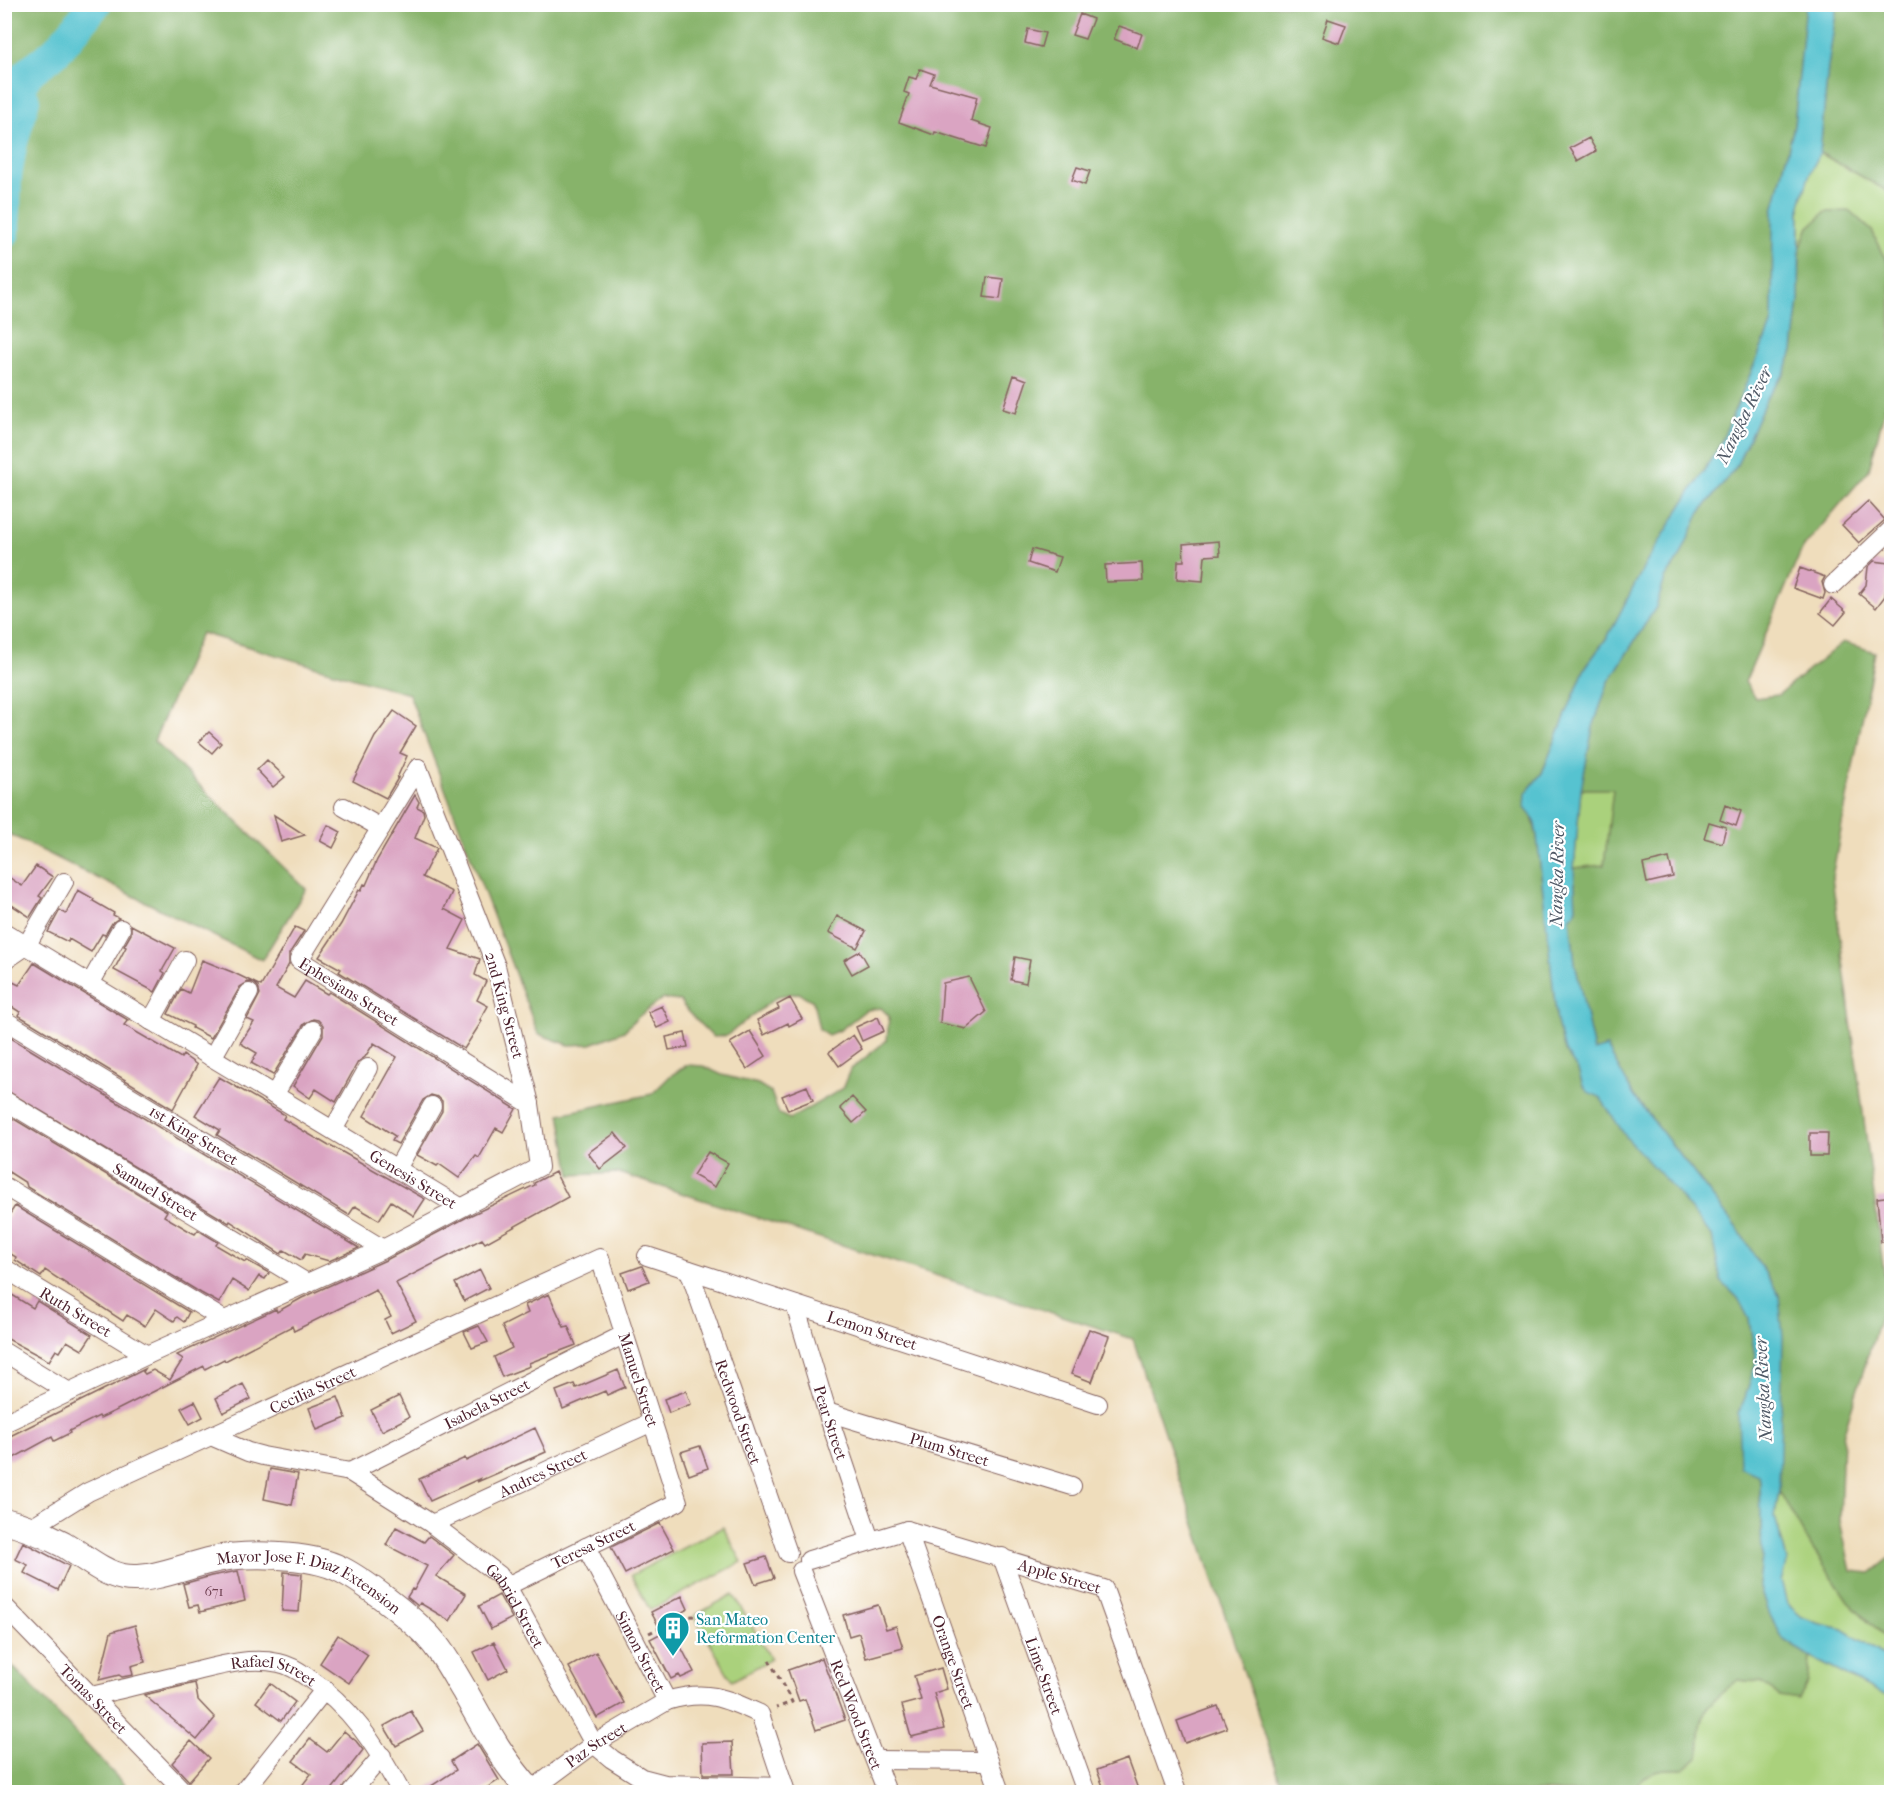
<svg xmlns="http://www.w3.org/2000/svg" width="1896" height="1797" font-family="'IM FELL French Canon',serif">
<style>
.green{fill:#aad17b;stroke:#7a7853;stroke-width:1.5}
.forest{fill:#87b36b;stroke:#68694b;stroke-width:1.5}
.water{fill:#57c3d0;stroke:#50717e;stroke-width:1.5}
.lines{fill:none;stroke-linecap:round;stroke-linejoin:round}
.river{stroke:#57c3d0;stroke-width:32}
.building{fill:#daa4c2}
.street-casing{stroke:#84625e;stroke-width:20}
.secondary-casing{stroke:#84625e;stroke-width:28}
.path{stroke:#84625e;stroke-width:3;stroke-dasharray:4.5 4.5;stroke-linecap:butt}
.street{stroke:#fff;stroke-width:18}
.secondary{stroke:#fff;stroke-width:26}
.labels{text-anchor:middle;stroke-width:4.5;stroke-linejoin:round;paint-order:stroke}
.number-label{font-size:14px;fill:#6e4051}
.street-label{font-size:16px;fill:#4a1f2b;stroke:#fff}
.culture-label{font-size:16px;fill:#0d838f;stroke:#fff;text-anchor:start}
.water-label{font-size:18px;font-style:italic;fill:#4f5865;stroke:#fff}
</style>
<rect width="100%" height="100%" fill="#fff"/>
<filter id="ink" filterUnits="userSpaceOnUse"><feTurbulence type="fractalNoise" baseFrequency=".0167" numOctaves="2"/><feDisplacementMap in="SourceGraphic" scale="12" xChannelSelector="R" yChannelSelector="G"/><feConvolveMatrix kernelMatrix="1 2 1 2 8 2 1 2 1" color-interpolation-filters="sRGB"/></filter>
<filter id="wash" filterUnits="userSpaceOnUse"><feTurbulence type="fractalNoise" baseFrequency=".008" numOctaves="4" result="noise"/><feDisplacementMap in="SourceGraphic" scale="24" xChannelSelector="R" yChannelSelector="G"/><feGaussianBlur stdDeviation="1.35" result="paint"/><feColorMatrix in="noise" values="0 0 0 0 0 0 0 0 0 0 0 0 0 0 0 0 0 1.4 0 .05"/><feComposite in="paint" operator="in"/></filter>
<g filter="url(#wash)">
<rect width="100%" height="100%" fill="#efddbc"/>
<path class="green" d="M1820 153 1891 193V269L1872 231 1809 227 1800 249V204L1810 173Z
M1614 788 1604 866 1574 868 1581 789Z
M1779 1490C1805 1535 1830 1582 1867 1619 1875 1627 1881 1635 1891 1639V1660L1843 1629 1817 1623 1802 1617 1787 1604 1781 1580 1787 1560 1775 1517Z
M723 1527 742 1562 650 1610 631 1575Z
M733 1594 771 1659 732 1681 694 1616Z
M1810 1657 1881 1693 1891 1695V1792H1629C1652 1771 1652 1767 1684 1769L1699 1756C1701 1710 1701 1708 1738 1680L1760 1682 1780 1696 1808 1682Z"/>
<path class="forest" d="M4 5H1806L1794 126 1773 211 1772 323 1720 445 1646 563 1608 636 1585 668 1542 773 1526 793 1537 836 1557 1022 1565 1051 1578 1070 1583 1086 1600 1097 1712 1236 1721 1281 1738 1298 1749 1319 1756 1362 1745 1398 1738 1414 1760 1480 1762 1557 1759 1585 1767 1610 1784 1640 1810 1657 1808 1682 1798 1699 1780 1696 1760 1682 1738 1680C1701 1708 1701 1710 1699 1756L1684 1769C1652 1767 1652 1771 1629 1792H1284L1133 1339 619 1173 571 1175 560 1114 652 1094 670 1076 687 1065 703 1066 722 1075 758 1084 771 1092 779 1114 790 1119 842 1089 850 1070 887 1040 889 1016 881 1008 866 1010 840 1030 828 1035 819 1029 813 1001 799 993 778 996 726 1036 713 1037 688 1012 680 1001 662 999 638 1017 624 1031 591 1044 569 1045 538 1034 409 694 201 633 154 741 306 889 262 960 5 832Z
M1837 5H1891V193L1820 153 1828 67Z
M1850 211 1872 231 1891 269V385L1869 470 1802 549 1745 682 1755 698 1778 695 1843 642 1875 652 1832 877 1887 1295 1843 1436 1840 1521 1851 1571 1871 1573 1891 1557V1639L1884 1636 1848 1601 1808 1542 1779 1490V1295L1739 1231 1634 1096 1607 1047 1594 1051 1575 963 1570 918 1576 911 1574 868 1604 865 1613 789H1581L1593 727 1608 683 1656 607 1665 578 1680 557 1699 514 1736 467 1767 397 1784 374 1793 351 1799 300 1800 249 1809 227 1826 212Z
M5 1658 131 1792H5Z"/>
<path class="water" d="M1806 5H1837L1828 67 1820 153 1810 173 1800 205 1799 300 1793 351 1784 374 1767 397 1736 467 1699 514 1680 557 1665 578 1656 607 1608 683 1593 727 1581 789 1574 868 1576 911 1570 918 1575 963 1594 1051 1607 1047 1634 1096 1739 1231 1779 1295 1783 1337 1779 1489 1775 1517 1787 1560 1781 1580 1787 1604 1802 1617 1817 1623 1843 1629 1891 1660V1695L1881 1693 1810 1657 1784 1640 1767 1610 1759 1585 1762 1557 1760 1480 1758 1475 1740 1467 1738 1414 1745 1398 1756 1362 1749 1319 1738 1298 1721 1281 1712 1236 1678 1194 1626 1137 1600 1097 1588 1092 1583 1086 1578 1070 1565 1051 1557 1022 1537 836 1534 819 1525 808 1526 793 1542 773 1585 668 1608 636 1646 563 1720 445 1772 323 1773 211 1794 126Z"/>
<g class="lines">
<path class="river" d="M4 232 6 176 11 146 24 100 20 90C27 65 42 66 58 49 71 35 83 19 95 4"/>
</g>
<g id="blocks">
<path class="building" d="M1080 14 1093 19 1085 39 1072 35Z
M1328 19 1346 25 1339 43 1322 37Z
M1119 26 1142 34 1137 48 1114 39Z
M1028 29 1045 33 1041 47 1025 43Z
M920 69 934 74 930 84 977 97 971 121 992 128 986 148 935 132 934 135 899 122 909 94 904 92 909 77 916 79Z
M1589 138 1596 151 1578 161 1570 148Z
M1077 167 1090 171 1085 185 1072 180Z
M987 277 1003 279 1000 299 984 297Z
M1014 375 1027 380 1016 413 1003 409Z
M1868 501 1885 520 1859 543 1842 525Z
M1219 541 1220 555 1205 556 1203 581 1177 579 1178 561H1184L1183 544Z
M1032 549 1060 557 1055 572 1028 563Z
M1874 561 1889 563 1885 596 1876 608 1859 594 1866 585 1868 567Z
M1142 563 1143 581 1106 582 1105 565Z
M1800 568 1825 577 1822 582 1825 593 1823 599 1793 588Z
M1831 599 1846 612 1835 625 1820 613Z
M394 711 416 726 400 753 407 756 397 778H398L386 798 353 781 375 737Z
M209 732 221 743 212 753 199 742Z
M267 760 285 777 273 787 257 770Z
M415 795 419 802 417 807 423 810 424 815 415 838 437 848 422 877 452 892 444 909 465 920 450 949 480 959 475 975 486 981 477 1000 488 1006 480 1020 482 1021 464 1049 339 972 341 969 319 957 341 924 359 890 361 891 364 884 366 885 377 860Z
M1725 805 1741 811 1736 826 1720 820Z
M274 815 305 835 281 842Z
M1709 822 1726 827 1722 843 1704 838Z
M328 825 341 832 333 848 320 841Z
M1669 858 1673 877 1647 883 1643 864Z
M36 866 53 877 39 896 42 898 30 917 4 900V874L22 886Z
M78 890 94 899 93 901 114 913 113 915 119 918 112 923 105 935 102 934 91 952 69 939 68 942 48 932 60 910 66 914Z
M837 916 866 931 857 948 828 933Z
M131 925 175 948 162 971 165 973 155 992 114 970 126 947 124 946 131 934Z
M295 927 304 931 289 954V964L276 988 294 998 305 981 327 994 329 992 516 1109 503 1132 496 1128 479 1158 476 1156 459 1178 439 1164 437 1166 417 1155 442 1111V1101L438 1097 431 1095 423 1100 398 1144 392 1141 395 1136 364 1116 397 1057 374 1043 365 1057 358 1062 336 1102 316 1089 310 1098 293 1086 323 1035V1025L318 1020 313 1019 304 1024 273 1075 251 1063 257 1053 240 1043 254 1022 247 1019 260 994 258 987 254 983 248 982 240 987 211 1038 192 1028 193 1026 168 1014 181 989 189 993 202 960 232 972 261 986Z
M860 951 868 965 852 974 844 960Z
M1015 957 1030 960 1026 983 1011 980Z
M34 963 128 1020 124 1025 181 1058 183 1055 197 1065 173 1109 18 1015 20 1012 4 1002V992L11 981 19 985Z
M969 977 986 1012 966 1029 940 1023 943 983Z
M790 998 802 1019 789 1026 788 1023 764 1035 757 1020 779 1009 777 1005Z
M662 1006 670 1022 657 1028 648 1012Z
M878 1017 884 1031 862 1041 856 1027Z
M750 1031 766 1056 747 1069 730 1043Z
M685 1033 688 1047 669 1050 666 1037Z
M6 1035 359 1248 329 1261 305 1254 301 1260 284 1250 281 1254 230 1221 229 1223 4 1089V1038Z
M853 1035 862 1049 839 1066 829 1052Z
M219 1077 285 1115 283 1119 329 1146 330 1145 425 1199 414 1216 391 1201 379 1220 355 1206 349 1215 217 1135 220 1130 195 1115Z
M807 1086 813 1100 788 1110 782 1096Z
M852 1097 866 1112 853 1123 840 1108Z
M4 1113 167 1211 164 1216 191 1232 195 1234 198 1230 218 1242 216 1245 245 1262 246 1260 269 1273 265 1279 259 1276 249 1291 232 1280 219 1303 201 1293 27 1187 26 1183 4 1169Z
M615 1133 627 1148 600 1169 588 1153Z
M1810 1133H1828L1827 1156H1810Z
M708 1152 728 1163 715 1187 693 1175Z
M555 1172 568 1197 485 1243 482 1239 396 1283 416 1321 391 1333 385 1320 391 1317 376 1290 294 1331 292 1326 225 1361 224 1359 205 1369 204 1366 117 1410 100 1418 99 1416 69 1431 70 1433 54 1441 52 1437 10 1460 9 1458 4 1460V1439L145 1369 143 1372 145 1374 153 1370 170 1380 183 1359 177 1355 276 1309 277 1312 302 1298 388 1259 469 1216 535 1185 534 1183Z
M1892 1196V1242H1881L1877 1198Z
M15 1206 189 1312 184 1322 177 1317 174 1321 156 1309 145 1326 127 1315 123 1321 45 1270 41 1277 15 1260 16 1257 4 1250V1223Z
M642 1266 649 1281 628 1289 622 1273Z
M480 1270 489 1288 464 1301 455 1283Z
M4 1290 33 1308 37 1301 92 1335 82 1350 67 1341 60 1352 56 1350 49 1361 4 1337Z
M549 1294 564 1327 568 1326 576 1345 529 1363 530 1366 502 1377 494 1357 512 1348 502 1326 528 1313 525 1305Z
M479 1326 488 1342 472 1348 464 1332Z
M1089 1329 1109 1336 1092 1382 1071 1374Z
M618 1370 625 1387 607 1395 605 1391 563 1409 556 1391 574 1384 576 1388Z
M243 1384 251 1399 223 1413 216 1398Z
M686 1391 691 1404 669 1413 664 1399Z
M399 1396 409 1417 382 1431 371 1410Z
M338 1397 346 1418 317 1430 309 1408Z
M195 1401 203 1417 190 1424 181 1408Z
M535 1428 546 1452 477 1482 481 1478 430 1501 419 1479 465 1458 466 1461Z
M700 1446 708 1468 689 1475 681 1452Z
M270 1469 298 1474 292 1505 264 1499Z
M660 1523 674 1549 625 1574 611 1547Z
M396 1527 424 1542 429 1536 454 1555 436 1576 466 1594 450 1621 420 1603 418 1606 407 1597 412 1589 414 1590 427 1566 386 1545Z
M23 1542 69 1566 58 1590 24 1573 28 1565 15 1559Z
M766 1557 774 1578 755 1584 747 1563Z
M238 1571 245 1601 200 1612 198 1605 189 1607 183 1584 211 1576Z
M284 1572 302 1574 299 1612 282 1611Z
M499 1595 512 1618 491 1629 479 1606Z
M682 1596 688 1609 658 1625 651 1612Z
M878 1605 886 1629 896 1626 903 1648 866 1658 859 1633 849 1636 843 1615Z
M135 1625 145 1662 131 1666 133 1675 122 1677 119 1675 99 1680 111 1632Z
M671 1628 694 1672 681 1678 679 1675 671 1679 650 1639Z
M338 1635 368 1655 349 1683 320 1663Z
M494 1642 508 1669 488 1680 474 1652Z
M596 1652 624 1703 597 1718 569 1667Z
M822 1658 845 1720 816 1730 805 1699 799 1701 788 1670Z
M941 1668 947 1689 934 1693 944 1729 911 1737 902 1705 921 1700 914 1676Z
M195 1683 198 1700 215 1718 197 1740 144 1695Z
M270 1683 295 1702 281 1721 256 1702Z
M1218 1706 1227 1728 1185 1743 1177 1721Z
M411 1711 423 1731 396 1746 384 1726Z
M344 1731 356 1741 363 1750 330 1792H297L311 1774 293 1761 310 1739 327 1752Z
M191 1741 209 1758 189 1781 172 1763Z
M732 1742 734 1774H703L702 1743Z
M477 1744 499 1780 480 1792H422L456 1770 451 1761Z
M1127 1759 1139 1792H1105L1097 1770Z"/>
</g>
</g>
<g filter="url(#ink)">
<use href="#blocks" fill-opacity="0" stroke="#84625e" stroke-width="1.5"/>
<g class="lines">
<defs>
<g id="street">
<path d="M1833 585 1892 529"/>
<path id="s1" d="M418 768 299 960 530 1104"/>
<path d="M344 807 381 828"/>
<path id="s2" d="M4 932 460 1207"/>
<path d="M4 961 26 946 64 882"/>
<path d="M90 984 121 929"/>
<path id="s3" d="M4 1020 383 1249"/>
<path d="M151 1021 185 960"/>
<path d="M212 1058 249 993"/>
<path d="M274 1095 313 1030"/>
<path id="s4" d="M4 1100 307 1283"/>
<path d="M333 1130 368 1068"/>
<path d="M397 1169 432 1106"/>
<path d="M4 1186 224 1320"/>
<path id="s5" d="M647 1256 1098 1404"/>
<path id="s6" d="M4 1268 147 1355"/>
<path id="s7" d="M689 1270 788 1553"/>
<path id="s8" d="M795 1305 827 1412 870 1540"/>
<path d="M4 1352 69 1392"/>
<path id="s9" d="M827 1412 1072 1486"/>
<path d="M4 1423 147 1355 383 1249 539 1167 530 1104 496 966 418 768"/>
<path id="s10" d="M211 1436 248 1452 263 1456 350 1472 432 1524 499 1575 507 1586 594 1744 612 1759 642 1778 665 1784 784 1787"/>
<path id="s11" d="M350 1472 623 1335"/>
<path id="s12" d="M432 1524 652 1422"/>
<path id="s13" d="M30 1528 88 1492 600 1258 678 1502 507 1586"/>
<path id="s14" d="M907 1530 1000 1792"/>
<path id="s15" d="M586 1547 667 1701C706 1689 725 1698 760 1714L786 1792"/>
<path id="s16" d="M1002 1557 1086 1792"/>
<path id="s17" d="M809 1560 907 1530 1104 1589 1177 1792"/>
<path id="s18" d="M801 1571 887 1792"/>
<path id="s19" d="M4 1606 184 1792"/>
<path id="s20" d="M91 1696C123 1689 154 1681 185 1674 215 1667 247 1656 279 1663 289 1665 299 1671 307 1677 351 1706 377 1747 401 1792"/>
<path d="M876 1760 989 1761"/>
<path d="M243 1792 325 1689"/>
<path d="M351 1792 382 1756"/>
<path id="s21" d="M529 1792 594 1744 667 1701"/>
</g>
<g id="secondary">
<path id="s22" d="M4 1521C25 1526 44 1534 63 1544 82 1555 102 1573 123 1577 147 1582 184 1567 208 1561 242 1552 310 1553 342 1570 365 1582 407 1615 425 1633 442 1650 452 1670 464 1690 484 1726 503 1762 531 1792"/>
</g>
</defs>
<use href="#street" class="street-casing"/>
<use href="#secondary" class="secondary-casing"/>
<path class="path" d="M649 1633 682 1617 694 1616
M769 1660 792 1702 776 1708"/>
<use href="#street" class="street"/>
<use href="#secondary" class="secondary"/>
</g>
</g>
<defs>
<symbol id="building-pin" viewBox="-11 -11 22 30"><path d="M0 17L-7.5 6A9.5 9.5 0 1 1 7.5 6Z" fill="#0f9aa8" stroke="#fff"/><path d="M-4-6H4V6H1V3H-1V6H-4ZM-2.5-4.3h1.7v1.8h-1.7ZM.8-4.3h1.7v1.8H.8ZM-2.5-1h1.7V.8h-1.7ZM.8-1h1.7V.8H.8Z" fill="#fff"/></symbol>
</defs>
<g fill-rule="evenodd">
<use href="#building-pin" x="654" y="1609" width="38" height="52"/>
</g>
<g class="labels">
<g class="number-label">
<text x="214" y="1596">671</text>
</g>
<g class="street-label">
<text dy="6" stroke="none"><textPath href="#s1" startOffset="285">Ephesians Street</textPath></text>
<text transform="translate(505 1005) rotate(75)" y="6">2nd King Street</text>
<text dy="6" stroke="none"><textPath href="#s3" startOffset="222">1st King Street</textPath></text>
<text dy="6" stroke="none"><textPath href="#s2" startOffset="478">Genesis Street</textPath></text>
<text dy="6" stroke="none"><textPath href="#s4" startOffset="177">Samuel Street</textPath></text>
<text dy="6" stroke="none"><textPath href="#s6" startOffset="84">Ruth Street</textPath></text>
<text dy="6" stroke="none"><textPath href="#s5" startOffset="237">Lemon Street</textPath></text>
<text dy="6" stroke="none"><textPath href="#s13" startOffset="759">Manuel Street</textPath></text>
<text dy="6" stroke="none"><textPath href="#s13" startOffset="315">Cecilia Street</textPath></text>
<text dy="6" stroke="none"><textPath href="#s11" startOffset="153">Isabela Street</textPath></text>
<text dy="6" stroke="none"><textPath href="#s7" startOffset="150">Redwood Street</textPath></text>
<text dy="6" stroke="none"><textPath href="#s8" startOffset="123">Pear Street</textPath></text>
<text dy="6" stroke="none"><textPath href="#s9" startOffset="128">Plum Street</textPath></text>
<text dy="6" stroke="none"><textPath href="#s12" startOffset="122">Andres Street</textPath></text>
<text transform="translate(593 1544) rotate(-26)" y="6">Teresa Street</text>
<text dy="6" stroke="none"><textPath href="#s17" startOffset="262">Apple Street</textPath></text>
<text dy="6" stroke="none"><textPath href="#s22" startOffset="327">Mayor Jose F. Diaz Extension</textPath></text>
<text dy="6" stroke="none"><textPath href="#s10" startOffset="360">Gabriel Street</textPath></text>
<text dy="6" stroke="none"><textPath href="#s15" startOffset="118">Simon Street</textPath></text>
<text dy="6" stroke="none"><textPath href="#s14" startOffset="140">Orange Street</textPath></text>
<text dy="6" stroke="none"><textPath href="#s16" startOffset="126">Lime Street</textPath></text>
<text dy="6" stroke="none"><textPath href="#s20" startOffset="188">Rafael Street</textPath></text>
<text dy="6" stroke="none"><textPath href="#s19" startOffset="129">Tomas Street</textPath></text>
<text dy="6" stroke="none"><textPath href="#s18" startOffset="154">Red Wood Street</textPath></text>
<text dy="6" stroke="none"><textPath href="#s21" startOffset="82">Paz Street</textPath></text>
</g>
<g class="culture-label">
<text x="696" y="1625">San Mateo<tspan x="696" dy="18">Reformation Center</tspan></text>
</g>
<g class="water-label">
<text transform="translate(1744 415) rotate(-64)" y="6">Nangka River</text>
<text transform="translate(1557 874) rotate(-89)" y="6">Nangka River</text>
<text transform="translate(1763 1389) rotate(-93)" y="6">Nangka River</text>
</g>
</g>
<rect width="1896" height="1797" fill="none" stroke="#fff" stroke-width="24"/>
</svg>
